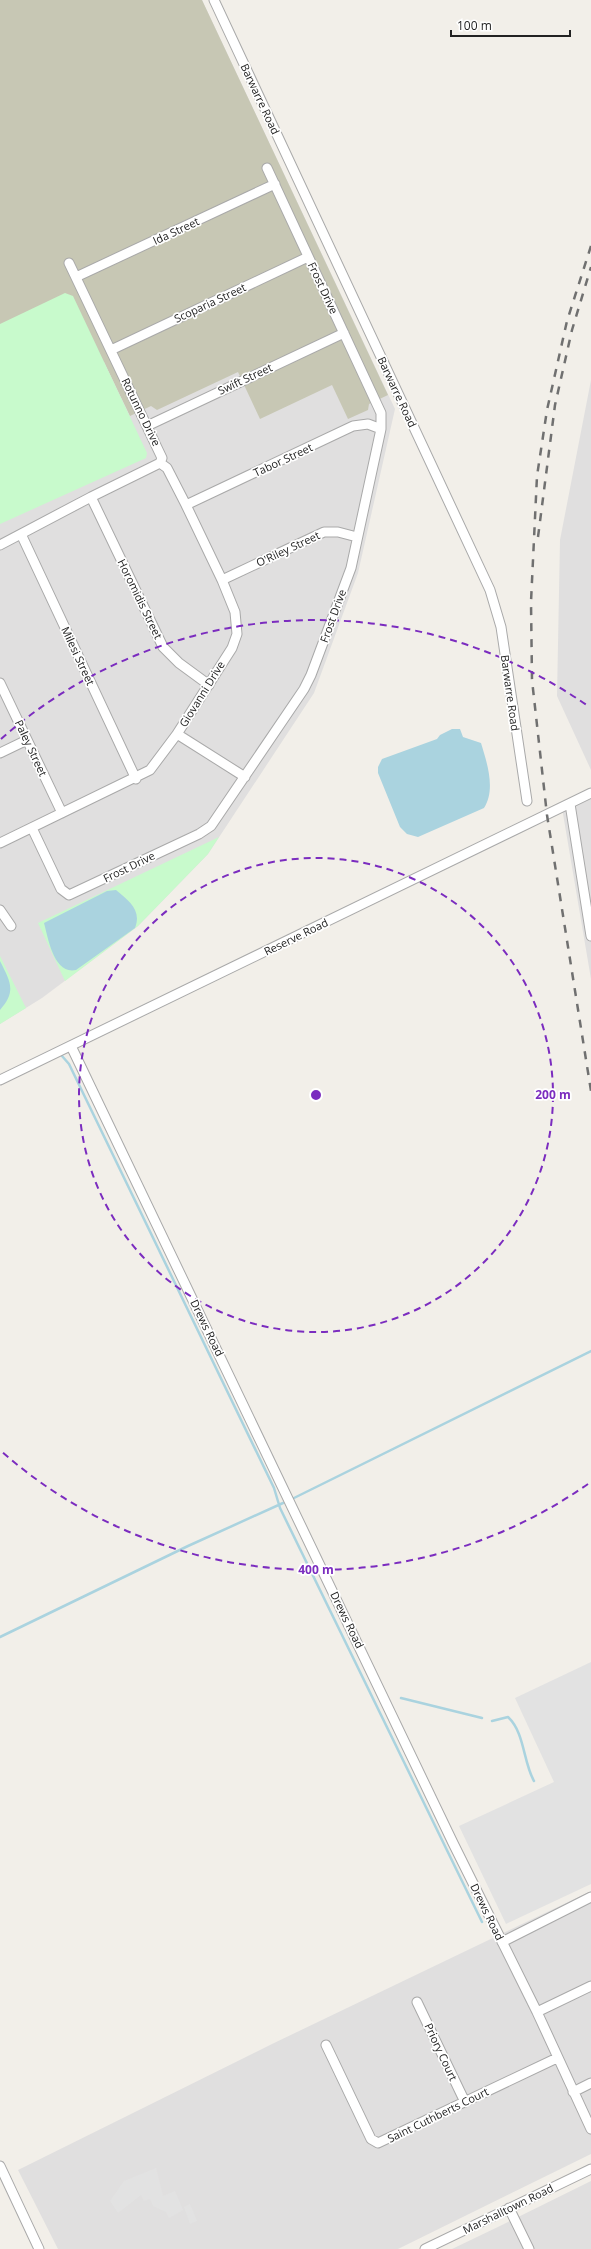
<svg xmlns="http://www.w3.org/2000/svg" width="591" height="2249" font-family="'Open Sans',sans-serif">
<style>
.residential{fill:#e0dfdf}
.construction{fill:#c7c7b4}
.park{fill:#c8facc}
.parking{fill:#e2e2e2}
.water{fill:#aad3df}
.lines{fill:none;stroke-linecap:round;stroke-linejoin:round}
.stream{stroke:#aad3df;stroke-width:2.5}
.minor-casing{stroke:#a9a9a9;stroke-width:11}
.minor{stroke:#fff;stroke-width:9}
.rail{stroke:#707070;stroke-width:2.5;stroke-dasharray:8 8;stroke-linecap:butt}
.ring{fill:none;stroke:#7b2cbf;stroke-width:2;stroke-dasharray:7 5}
.labels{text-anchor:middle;stroke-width:3.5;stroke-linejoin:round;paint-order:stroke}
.street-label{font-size:11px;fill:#222;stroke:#fff}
.centre{fill:#7b2cbf;stroke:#fff;stroke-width:2}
.ring-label{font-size:12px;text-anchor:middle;font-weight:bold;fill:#7b2cbf;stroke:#fff;stroke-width:3.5;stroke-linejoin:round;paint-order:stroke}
</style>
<rect width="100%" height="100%" fill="#f2efe9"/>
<path class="residential" d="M0 0H202L395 409 358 573 314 693 208 854 138 926 42 998 0 1024Z
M591 380V770L557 696 560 540Z
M591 793V979L562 808Z
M591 1891V2154L398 2249H58L18 2170 272 2044Z
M591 2181V2249H452L502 2225Z"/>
<path class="construction" d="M0 0H202L388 395 369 404 368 410 348 419 332 385 260 419 238 372 157 410 151 406 130 416 104 362 0 358Z"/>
<path class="park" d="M65 293 73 296 147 453 146 458 0 524V324Z
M219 837 208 854 138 926 65 981 38 923Z
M0 956 26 1008 0 1024Z"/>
<path class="parking" d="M591 1662V1884L506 1924 459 1826 554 1782 515 1698Z
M156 2168 163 2196 175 2191 183 2210 169 2218 166 2212 153 2206 150 2199 144 2201 141 2195 118 2213 110 2201 124 2181Z
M190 2204 197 2221 190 2224 184 2207Z"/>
<path class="water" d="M452 729H460L463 737 481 743C487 763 496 789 484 808L418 837 407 834 400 827 378 773V767L382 759 437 739 440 735Z
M116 890C129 901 142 910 135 928L76 970C54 975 48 938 44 923L107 891Z
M0 961C10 981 17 991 0 1010Z"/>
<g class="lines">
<path class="stream" d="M62 1056 69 1064 274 1488 280 1508 482 1922
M294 1498 591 1351
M0 1637 188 1546 283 1503
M401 1698 482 1718
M492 1721 508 1717C525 1733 523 1762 534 1781"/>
<defs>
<path id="minor" d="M214 0 490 590 501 627 527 801
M76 277 275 184
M111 350 308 257
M147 426 344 333
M91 497 163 647 179 663 209 685
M186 505 353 426 368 424 381 429
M21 534 136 779
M0 545 91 497 160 463 162 458 69 263
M222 580 324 532H338L357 537
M0 683 62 813
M177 734 245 777
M0 753 27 740
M570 804 591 936
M32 828 61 889 69 895 199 834 211 826 304 689 311 675 351 568 381 429V413L267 168
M0 843 150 770 177 734 232 648 237 634 235 612 222 580 186 505 167 468 160 463
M0 910 11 926
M71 1046 453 1843 537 2012 591 2129
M0 1080 591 793
M502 1942 591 1897
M417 2002 465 2102
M537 2012 591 1986
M326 2045 371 2139 378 2143 557 2058
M573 2092 591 2083
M0 2166 39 2249
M509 2208 529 2249
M425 2249 591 2169"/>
</defs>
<use href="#minor" class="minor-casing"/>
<use href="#minor" class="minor"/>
<path class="rail" d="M591 246 567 321 547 410 537 476 531 602 532 680 547 815 591 1091
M538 537 555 405 572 330 591 267"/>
</g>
<g class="ring">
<circle cx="316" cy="1095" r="237"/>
<path d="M588 1484A475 475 0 0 1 1 1451M1 739A475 475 0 0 1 588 706"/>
</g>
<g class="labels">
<g class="street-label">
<text transform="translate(260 99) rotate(65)" y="4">Barwarre Road</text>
<text transform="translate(176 231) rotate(-25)" y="4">Ida Street</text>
<text transform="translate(323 288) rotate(65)" y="4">Frost Drive</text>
<text transform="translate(210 303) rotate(-25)" y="4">Scoparia Street</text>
<text transform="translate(245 379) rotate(-25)" y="4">Swift Street</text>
<text transform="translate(397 392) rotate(65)" y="4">Barwarre Road</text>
<text transform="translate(141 412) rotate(64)" y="4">Rotunno Drive</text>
<text transform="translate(283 460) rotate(-25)" y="4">Tabor Street</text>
<text transform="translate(288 549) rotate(-25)" y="4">O'Riley Street</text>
<text transform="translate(140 599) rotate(64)" y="4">Horomidis Street</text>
<text transform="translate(333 616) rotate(-70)" y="4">Frost Drive</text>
<text transform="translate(78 656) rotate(65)" y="4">Milesi Street</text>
<text transform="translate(510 693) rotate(82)" y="4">Barwarre Road</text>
<text transform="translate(202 694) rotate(-58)" y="4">Giovanni Drive</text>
<text transform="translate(31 748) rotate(65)" y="4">Paley Street</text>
<text transform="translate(129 867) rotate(-26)" y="4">Frost Drive</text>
<text transform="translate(296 937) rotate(-26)" y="4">Reserve Road</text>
<text transform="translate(207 1328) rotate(64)" y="4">Drews Road</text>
<text transform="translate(347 1620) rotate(64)" y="4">Drews Road</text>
<text transform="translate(487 1912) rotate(64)" y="4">Drews Road</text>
<text transform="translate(441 2052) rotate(65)" y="4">Priory Court</text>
<text transform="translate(438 2115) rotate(-26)" y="4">Saint Cuthberts Court</text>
<text transform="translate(508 2209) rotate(-26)" y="4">Marshalltown Road</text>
</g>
</g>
<circle cx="316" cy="1095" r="6" class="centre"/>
<g class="ring-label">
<text x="553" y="1099">200 m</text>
<text x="316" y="1574">400 m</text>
</g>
<path d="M451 30v6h119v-6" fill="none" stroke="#222222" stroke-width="2"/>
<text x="457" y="30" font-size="12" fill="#222222" stroke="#ffffff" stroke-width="3" paint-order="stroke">100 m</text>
</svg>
